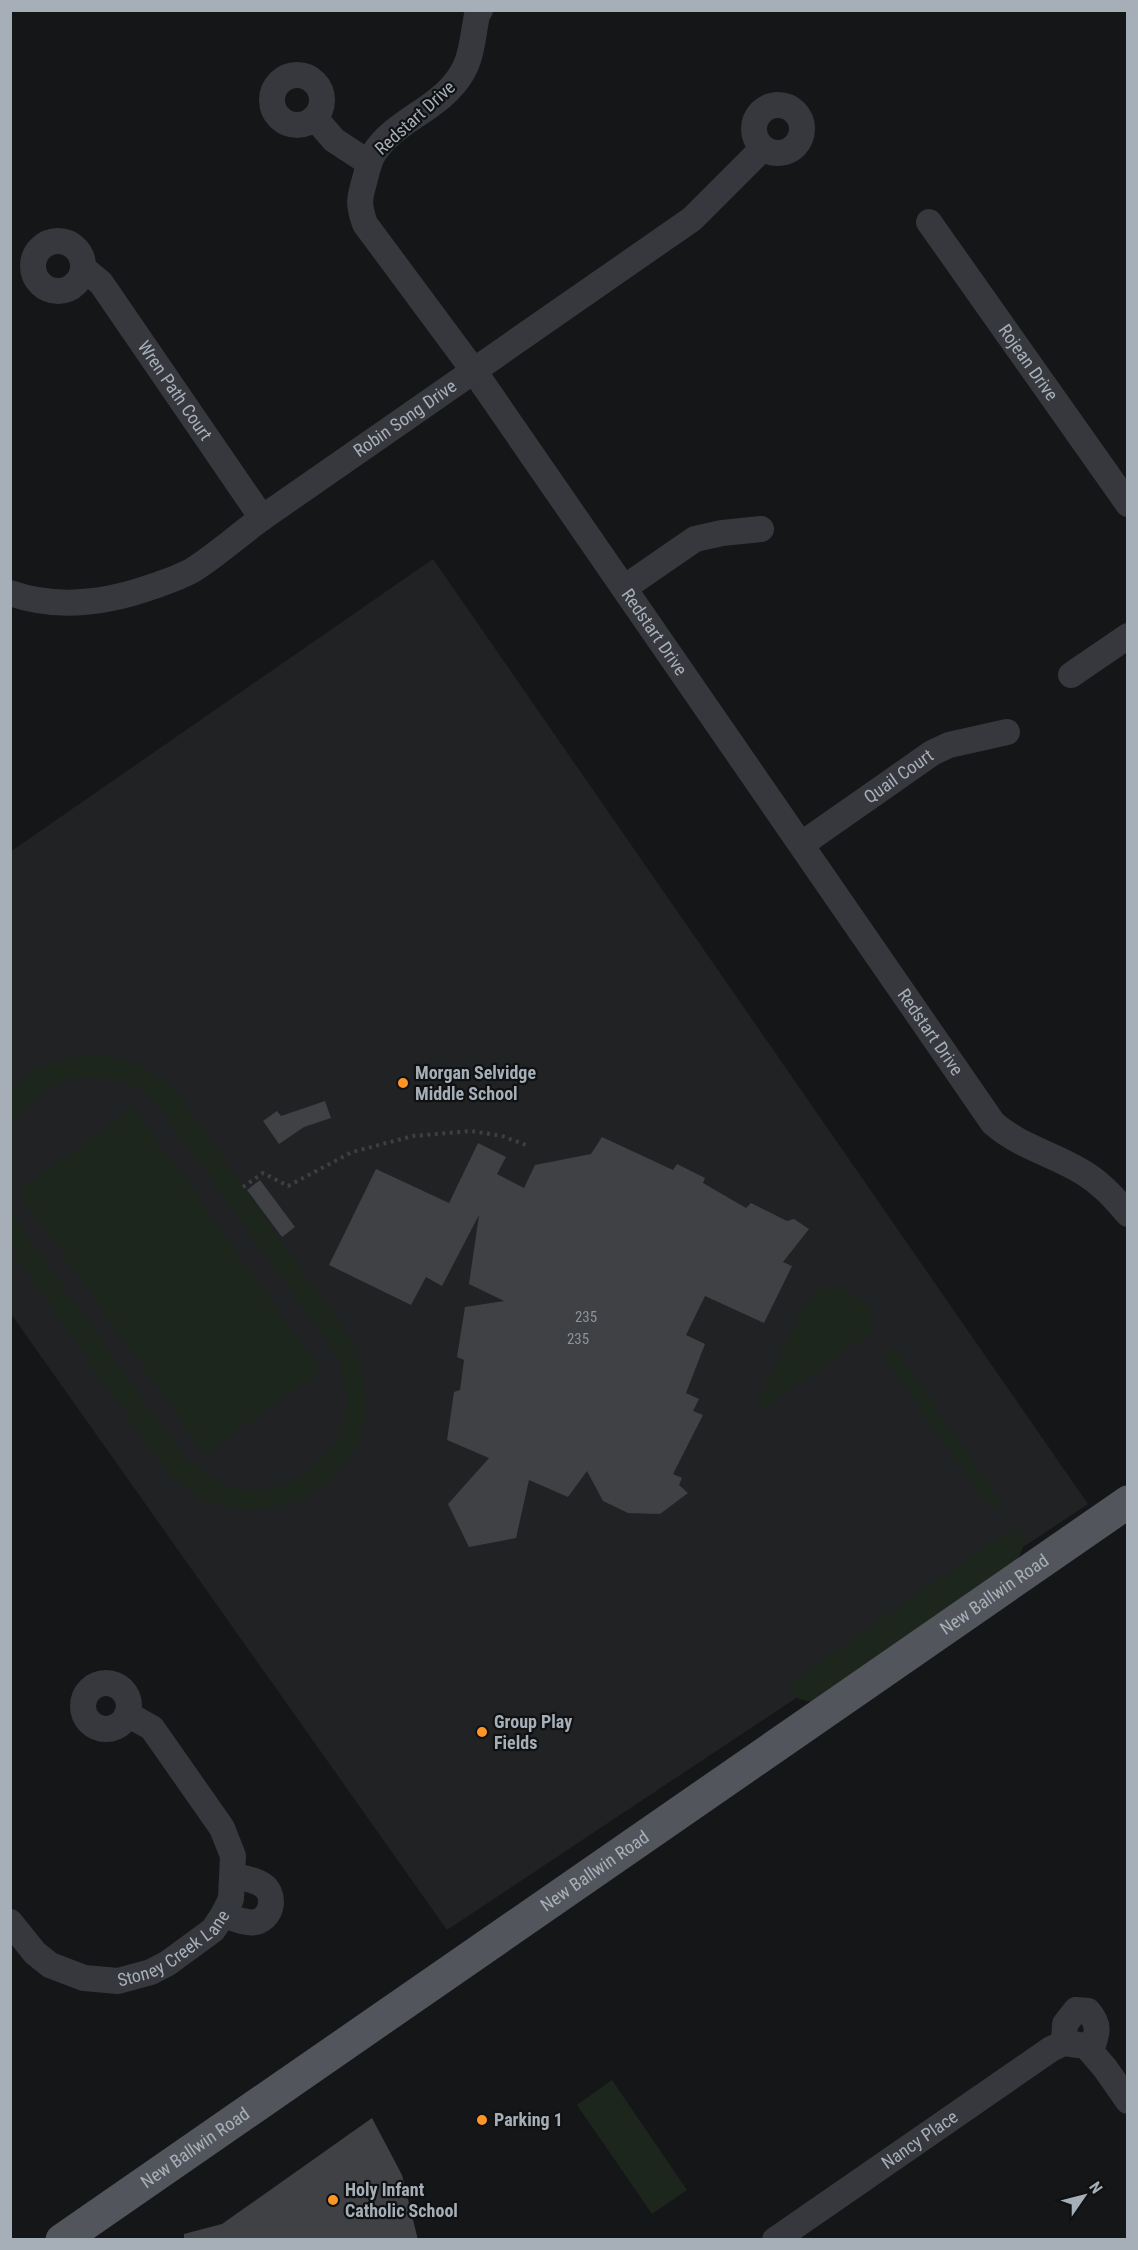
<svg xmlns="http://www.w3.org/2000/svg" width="1138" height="2250" font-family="'Roboto Condensed',sans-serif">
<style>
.built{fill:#212224}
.green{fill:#1d261d}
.building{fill:#3f4144}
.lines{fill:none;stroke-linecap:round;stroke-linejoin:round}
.path{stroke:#3c3f44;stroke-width:4;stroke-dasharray:3 4.5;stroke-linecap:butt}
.minor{stroke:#36383d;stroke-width:26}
.major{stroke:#52555c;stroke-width:33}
.poi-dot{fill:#fe9527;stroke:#101112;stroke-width:2}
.labels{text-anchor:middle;stroke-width:4.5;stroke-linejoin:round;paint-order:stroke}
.number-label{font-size:15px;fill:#8c949b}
.street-label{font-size:18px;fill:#a6afb8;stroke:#101112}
.poi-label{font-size:18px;font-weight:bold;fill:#a6afb8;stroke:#101112;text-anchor:start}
</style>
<rect width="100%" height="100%" fill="#151617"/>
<path class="built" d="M433 559 1088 1504 447 1930 11 1314 10 852Z"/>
<path class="green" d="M106 1055 144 1067 175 1090 356 1347C362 1371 369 1394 364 1420 349 1496 255 1535 190 1492 180 1486 171 1475 163 1467L11 1249V1209L21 1227 183 1456C198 1469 212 1482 233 1487 282 1500 338 1464 346 1413 349 1392 343 1374 337 1355L156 1102C148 1096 139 1088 129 1084 83 1066 34 1084 11 1127V1090L32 1071 68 1057Z
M134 1108 321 1371 205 1454 18 1191Z
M829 1287C852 1289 880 1307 870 1333L765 1407 759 1408 758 1401 807 1301 816 1293Z
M894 1348 1001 1503 991 1510 883 1355Z
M1015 1527 1025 1541 1018 1560 813 1702 799 1699 789 1690 792 1681Z
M612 2080 687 2190 652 2214 577 2105Z"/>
<path class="building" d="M325 1101 331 1118 304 1127 279 1144 263 1121 277 1111 281 1116Z
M602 1137 673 1170 677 1164 705 1178 703 1183 746 1208 751 1203 787 1221 794 1219 809 1229 783 1262 792 1266 764 1323 705 1296 686 1335 705 1344 686 1393 699 1399 693 1411 703 1415 673 1474 682 1478 679 1485 688 1493 660 1514 628 1513 603 1501 587 1471 568 1497 529 1480 516 1538 469 1547 448 1504 489 1458 447 1440 454 1392 460 1390 464 1360 457 1357 465 1307 504 1301 469 1284 479 1215 442 1286 426 1277 411 1305 329 1265 376 1169 449 1203 478 1143 506 1157 497 1174 524 1188 535 1165 591 1154Z
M260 1180 295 1227 282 1237 247 1190Z
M372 2118 402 2175 418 2240H184V2234L222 2224Z"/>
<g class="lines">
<path class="path" d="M243 1187 263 1173 288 1186 352 1152 413 1136 471 1131 502 1136 526 1145"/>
<g class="minor">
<path id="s1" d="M480 10 477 15C473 34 472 57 462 73 441 109 396 119 374 153 369 161 367 170 365 179 359 199 358 204 365 224L474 371 993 1123C1020 1147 1054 1154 1084 1173 1102 1184 1114 1198 1128 1214"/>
<circle cx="297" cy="100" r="25"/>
<circle cx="778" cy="129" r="24"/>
<path d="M315 118 334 140 369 163"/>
<path id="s2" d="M929 222 1128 504"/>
<circle cx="58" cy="266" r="25"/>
<path id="s3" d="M83 268 101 283 262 518"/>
<path d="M624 588 695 539 722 533 761 529"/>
<path id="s4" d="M10 593C58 610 107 603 154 586 168 581 184 576 196 568 219 553 240 534 262 518L692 219 763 148"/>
<path d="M1071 675 1128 636"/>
<path id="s5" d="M802 844 932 753 949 745 1007 732"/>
<circle cx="106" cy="1706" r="23"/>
<path d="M223 1915C233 1918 246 1924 256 1922 274 1917 276 1892 261 1884 253 1879 242 1878 233 1876"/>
<path id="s6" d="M10 1922 35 1953 50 1965 84 1978 118 1981 151 1972 168 1963 213 1930 223 1915 231 1899 233 1856 222 1828 152 1728 127 1714"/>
<path d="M1064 2043 1065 2024 1076 2010 1088 2011C1101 2026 1097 2033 1091 2051"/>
<path id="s7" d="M775 2240 1051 2049 1064 2043 1086 2046 1105 2068 1128 2101"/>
</g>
<path class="major" id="s8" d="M62 2240 1128 1502"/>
</g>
<g class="poi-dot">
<circle cx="403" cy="1083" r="6"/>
<circle cx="482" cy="1732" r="6"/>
<circle cx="482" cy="2120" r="6"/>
<circle cx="333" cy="2200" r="6"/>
</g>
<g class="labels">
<g class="number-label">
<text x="586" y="1322">235</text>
<text x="578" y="1344">235</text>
</g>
<g class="street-label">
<text transform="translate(415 118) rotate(-42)" y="6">Redstart Drive</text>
<text dy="6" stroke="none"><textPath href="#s2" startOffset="172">Rojean Drive</textPath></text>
<text dy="6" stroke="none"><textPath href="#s3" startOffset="154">Wren Path Court</textPath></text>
<text dy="6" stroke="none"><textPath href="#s4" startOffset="450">Robin Song Drive</textPath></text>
<text dy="6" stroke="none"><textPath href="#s1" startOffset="760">Redstart Drive</textPath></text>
<text dy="6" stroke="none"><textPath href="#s5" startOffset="118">Quail Court</textPath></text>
<text dy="6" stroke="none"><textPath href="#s1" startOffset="1246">Redstart Drive</textPath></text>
<text dy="6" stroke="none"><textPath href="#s8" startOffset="1134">New Ballwin Road</textPath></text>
<text dy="6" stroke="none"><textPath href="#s8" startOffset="648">New Ballwin Road</textPath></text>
<text dy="6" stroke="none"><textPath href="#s6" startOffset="195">Stoney Creek Lane</textPath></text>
<text dy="6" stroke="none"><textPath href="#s7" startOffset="176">Nancy Place</textPath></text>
<text dy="6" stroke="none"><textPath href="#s8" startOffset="162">New Ballwin Road</textPath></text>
</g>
<g class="poi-label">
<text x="415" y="1079">Morgan Selvidge<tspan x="415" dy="21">Middle School</tspan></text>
<text x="494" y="1728">Group Play<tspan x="494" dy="21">Fields</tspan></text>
<text x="494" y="2126">Parking 1</text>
<text x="345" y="2196">Holy Infant<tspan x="345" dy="21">Catholic School</tspan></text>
</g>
</g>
<rect width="1138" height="2250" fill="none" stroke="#a6afb8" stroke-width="24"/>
<g transform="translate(1084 2196) rotate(55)" stroke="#101112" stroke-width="4.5" paint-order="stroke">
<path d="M0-4.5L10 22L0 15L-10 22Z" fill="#a6afb8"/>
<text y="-9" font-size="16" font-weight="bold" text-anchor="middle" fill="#a6afb8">N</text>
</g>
</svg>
